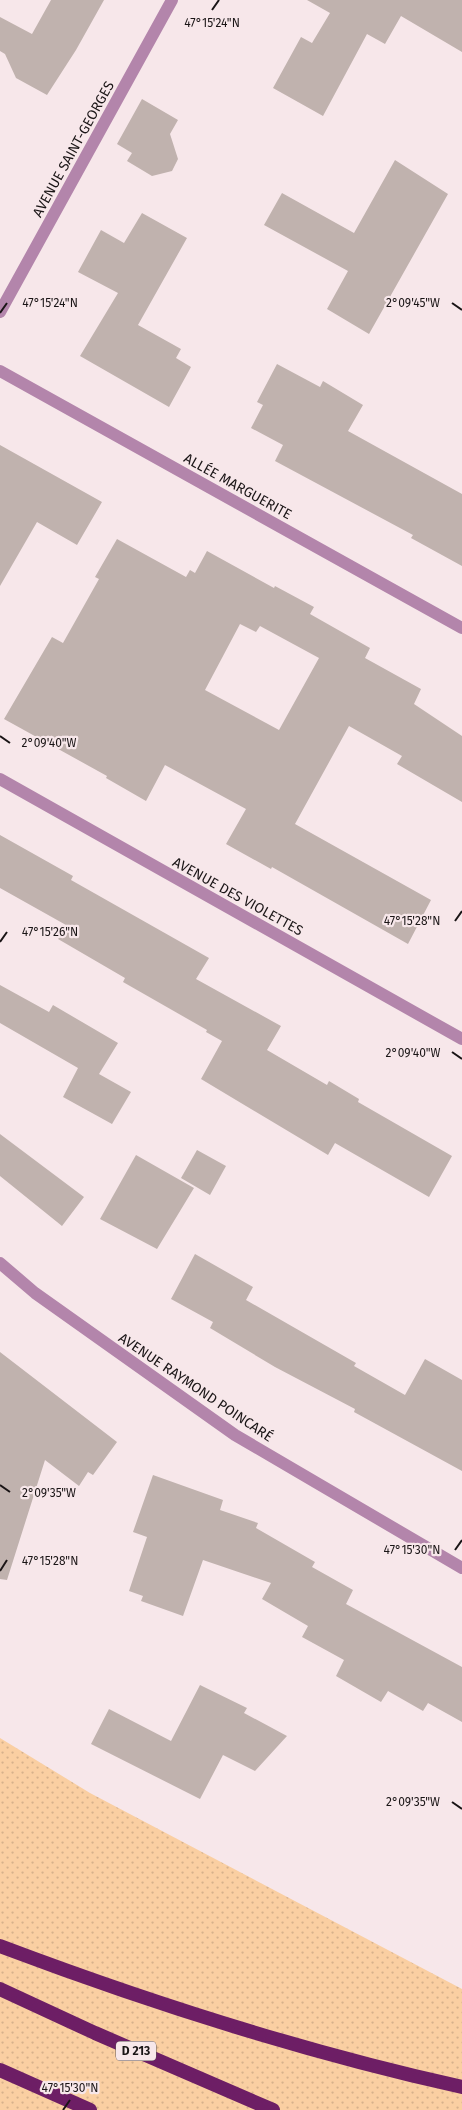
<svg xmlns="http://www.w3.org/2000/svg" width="462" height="2110" font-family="'Fira Sans',sans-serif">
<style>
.grass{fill:url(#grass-dots)}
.building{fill:#c0b2ae;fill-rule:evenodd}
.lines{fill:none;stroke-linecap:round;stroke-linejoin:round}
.minor{stroke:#b385ab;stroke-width:12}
.tertiary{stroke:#b385ab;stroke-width:12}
.trunk{stroke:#6d1e65;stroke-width:14}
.ticks{fill:none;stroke:#1a1516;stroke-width:2}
.labels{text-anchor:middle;stroke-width:4.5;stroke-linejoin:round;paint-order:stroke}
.shield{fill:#f7e7ea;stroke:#5c5456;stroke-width:1}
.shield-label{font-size:12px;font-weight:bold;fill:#1a1516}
.street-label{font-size:14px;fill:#1a1516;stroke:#f7e7ea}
.ticks-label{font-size:12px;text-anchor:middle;fill:#1a1516;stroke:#f7e7ea;stroke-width:4.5;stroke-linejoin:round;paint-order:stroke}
</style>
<defs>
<pattern id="grass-dots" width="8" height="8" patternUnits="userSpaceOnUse" patternTransform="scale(1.25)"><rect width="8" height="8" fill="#facfa2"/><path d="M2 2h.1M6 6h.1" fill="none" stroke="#d6b18b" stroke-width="1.8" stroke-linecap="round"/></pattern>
</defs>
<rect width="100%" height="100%" fill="#f7e7ea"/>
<path class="grass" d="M0 1738 90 1793 462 1989V2110H0Z"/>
<path class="building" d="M51 0H104L76 50 47 95 16 78 5 54 0 51V17L32 34Z
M307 0H462V52L401 16 385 44 367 34 323 116 273 88 301 37 312 43 330 13Z
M142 99 178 120 170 134 178 159 172 171 152 176 127 161 132 153 117 144Z
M395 160 448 194 369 334 327 309 348 271 264 225 282 193 354 233Z
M142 213 187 238 138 325 181 349 176 358 191 367 169 407 80 356 118 293 78 272 101 230 124 243Z
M277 364 320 387 323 381 363 405 348 431 462 494V566L411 538 413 535 275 461 283 445 251 428 263 405 257 402Z
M0 445 102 502 77 545 37 522 0 586Z
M117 539 186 577 190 570 195 573 207 551 274 588 275 586 314 607 310 614 370 648 365 658 421 689 414 704 462 736V802L397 764 402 756 349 726 295 824 431 900 408 944 272 867 271 869 226 844 246 809 165 765 146 801 106 778 107 776 4 719 52 637 63 643 99 579 95 577ZM240 624 256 632 260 626 319 658 279 730 205 690Z
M0 835 73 876 71 880 209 958 196 979 281 1026 267 1050 327 1085 329 1081 359 1099 358 1102 452 1156 429 1197 335 1143 328 1155 201 1079 222 1041 206 1032 207 1030 123 982 125 978 58 939 66 925 0 888Z
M0 985 49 1012 53 1005 118 1043 99 1074 131 1092 112 1124 63 1097 78 1068 0 1023Z
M0 1134 84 1197 62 1226 0 1176Z
M197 1150 226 1166 210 1195 181 1178Z
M136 1155 194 1188 157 1249 100 1219Z
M195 1254 253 1287 246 1300 356 1363 354 1366 405 1395 425 1359 462 1380V1471L354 1412 355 1409 275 1367 210 1328 213 1322 171 1299Z
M0 1352 117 1442 93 1475 88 1472 79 1486 45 1460 7 1580 0 1579Z
M153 1475 223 1500 220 1510 258 1523 256 1528 315 1562 312 1567 353 1590 346 1604 462 1667V1722L428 1703 423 1711 388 1691 381 1702 336 1676 344 1660 302 1637 308 1626 262 1599 271 1583 203 1560 183 1616 141 1601 143 1596 129 1591 147 1537 133 1532Z
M200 1685 247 1708 244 1713 287 1736 255 1771 223 1755 200 1799 91 1744 109 1709 171 1741Z"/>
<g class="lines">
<path class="minor" d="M0 312 172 0
M0 371 462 628
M0 779 462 1039"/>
<path class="tertiary" d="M0 1263 35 1293 235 1435 462 1568"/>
<path class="trunk" d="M0 1946C151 2003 304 2052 462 2087
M0 1989 95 2033 273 2110
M0 2070 90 2110"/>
</g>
<path class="ticks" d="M212 10 219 0M452 303 462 310M0 313 7 303M0 736 10 743M455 921 462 911M0 942 7 932M452 1052 462 1059M0 1485 10 1492M455 1550 462 1540M0 1571 7 1560M452 1802 462 1809M63 2110 70 2100"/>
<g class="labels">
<rect class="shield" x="116" y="2041.5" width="40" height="19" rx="4"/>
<g class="shield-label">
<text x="136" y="2055">D 213</text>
</g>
<g class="street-label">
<text transform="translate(73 149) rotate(-61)" y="5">AVENUE SAINT-GEORGES</text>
<text transform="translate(238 486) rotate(29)" y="5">ALLÉE MARGUERITE</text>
<text transform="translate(238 896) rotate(29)" y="5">AVENUE DES VIOLETTES</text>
<text transform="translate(196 1387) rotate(34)" y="5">AVENUE RAYMOND POINCARÉ</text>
</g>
</g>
<g class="ticks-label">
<text x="212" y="27">47°15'24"N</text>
<text x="50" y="307">47°15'24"N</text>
<text x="413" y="307">2°09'45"W</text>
<text x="49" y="747">2°09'40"W</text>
<text x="412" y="925">47°15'28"N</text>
<text x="50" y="936">47°15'26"N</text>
<text x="413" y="1057">2°09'40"W</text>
<text x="49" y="1497">2°09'35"W</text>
<text x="412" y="1554">47°15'30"N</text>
<text x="50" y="1565">47°15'28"N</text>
<text x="413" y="1806">2°09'35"W</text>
<text x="70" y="2092">47°15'30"N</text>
</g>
</svg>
